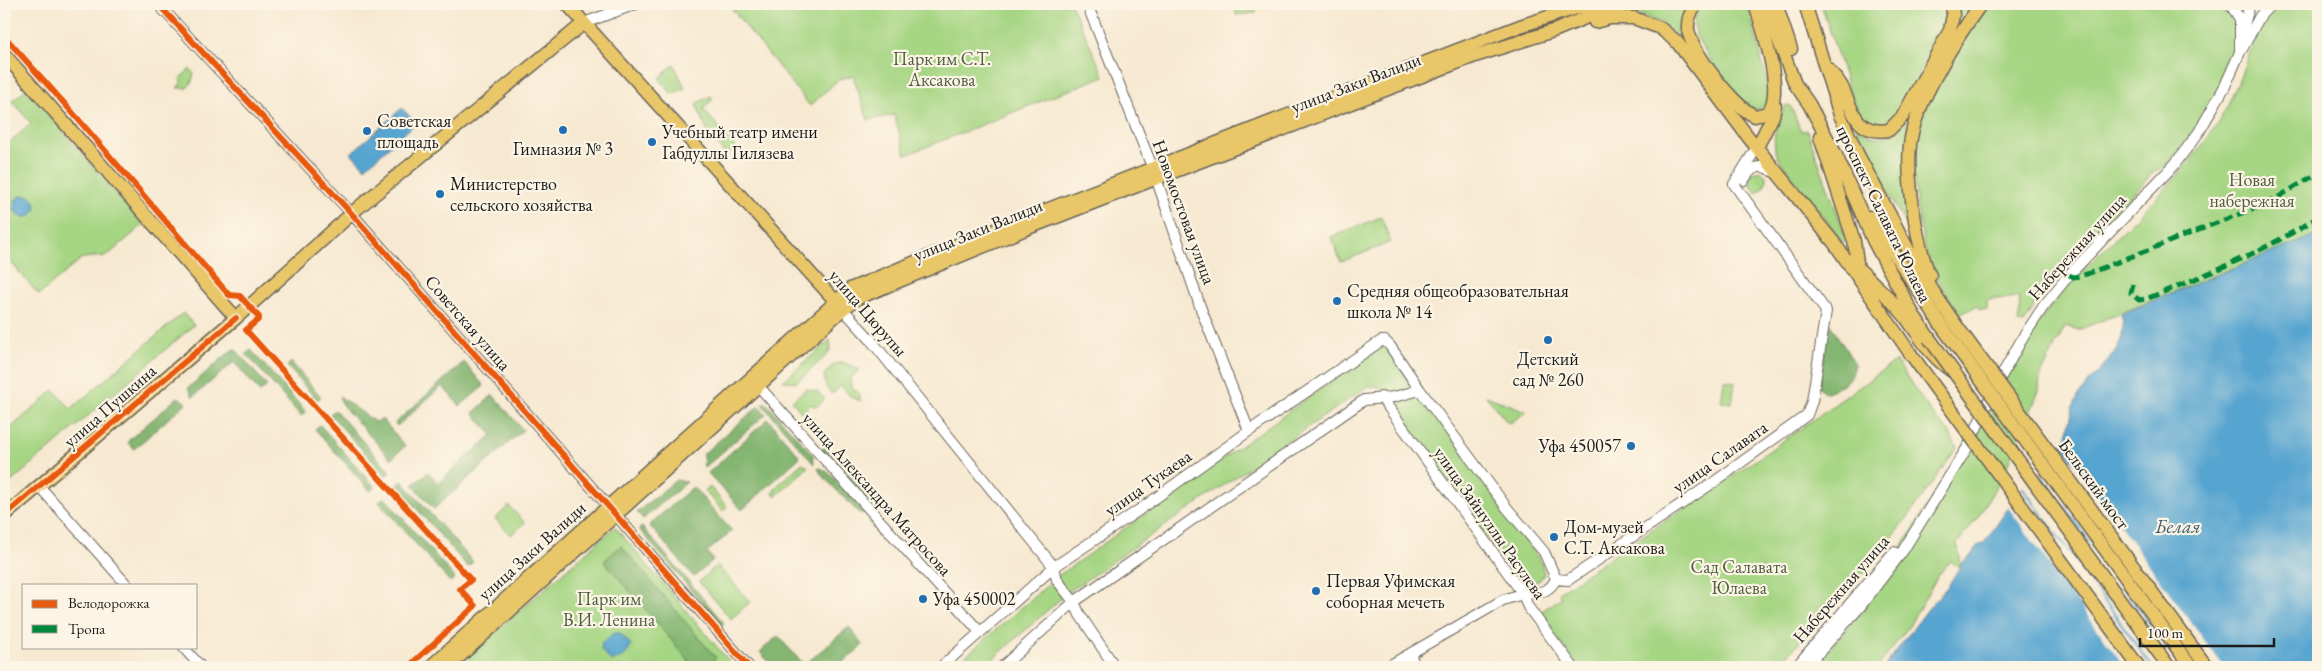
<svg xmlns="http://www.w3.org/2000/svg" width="2322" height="671" font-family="'EB Garamond',serif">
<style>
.green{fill:#a6d583;stroke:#617850}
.forest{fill:#84b671;stroke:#506946}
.water{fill:#56a4d0;stroke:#396076}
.pier{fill:#f7e9d1}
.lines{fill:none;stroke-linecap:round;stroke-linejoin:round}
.minor-casing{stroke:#69645b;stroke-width:12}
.major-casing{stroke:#69645b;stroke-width:15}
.minor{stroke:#fff;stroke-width:10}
.major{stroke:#e9c769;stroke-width:12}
.major-bridge-casing{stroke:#69645b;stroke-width:15;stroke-linecap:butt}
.major-bridge{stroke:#e9c769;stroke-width:12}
.quiet{stroke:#00873e;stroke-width:5;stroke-dasharray:10 5;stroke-linecap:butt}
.cycleway-casing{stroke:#fcf5e5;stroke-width:9}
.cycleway{stroke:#e8590c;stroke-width:6}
.poi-dot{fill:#1f6fb2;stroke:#fcf5e5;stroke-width:2}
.labels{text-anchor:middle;stroke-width:4.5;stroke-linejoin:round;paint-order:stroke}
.park-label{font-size:18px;fill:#4c5d40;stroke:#fcf5e5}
.street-label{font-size:18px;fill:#1c1c1c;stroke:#fcf5e5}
.poi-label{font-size:18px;fill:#1c1c1c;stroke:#fcf5e5;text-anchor:start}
.water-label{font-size:19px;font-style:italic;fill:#36596d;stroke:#fcf5e5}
</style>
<rect width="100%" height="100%" fill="#fcf5e5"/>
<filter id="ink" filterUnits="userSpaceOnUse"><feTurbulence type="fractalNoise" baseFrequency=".02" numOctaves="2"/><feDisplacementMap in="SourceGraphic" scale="10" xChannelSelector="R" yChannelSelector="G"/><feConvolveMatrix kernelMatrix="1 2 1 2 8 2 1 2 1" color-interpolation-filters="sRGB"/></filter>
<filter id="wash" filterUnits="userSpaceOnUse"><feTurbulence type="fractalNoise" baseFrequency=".0096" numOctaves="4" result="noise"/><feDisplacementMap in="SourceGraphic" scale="20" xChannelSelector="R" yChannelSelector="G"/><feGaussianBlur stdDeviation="1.12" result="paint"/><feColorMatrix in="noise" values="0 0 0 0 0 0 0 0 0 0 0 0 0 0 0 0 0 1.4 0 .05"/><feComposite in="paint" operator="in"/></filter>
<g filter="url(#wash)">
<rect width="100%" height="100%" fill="#f7e9d1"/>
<path class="green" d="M728 4H1071L1104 76 906 155 894 115 868 120 853 76 839 79 810 106Z
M1235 4H1255L1256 13 1236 15Z
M1652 4H1690C1681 17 1684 29 1686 44L1662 23 1634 13 1639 7Z
M1704 4C1719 4 1735 7 1748 5L1769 90 1766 107C1760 109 1756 110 1751 108 1738 101 1694 42 1694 27 1693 17 1697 11 1704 4Z
M1821 4H1947L1948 15 1945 27 1893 122 1880 127 1861 119 1847 84Z
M1958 4H1974L1954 32Z
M1987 4H2224C2228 8 2234 13 2236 19 2246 56 2198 132 2173 158 2168 164 2161 168 2154 172L2048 281 2024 324 2018 323 2020 311 2019 297 1987 300V309L1980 310 1977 306 1960 314C1950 298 1934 280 1929 262 1918 228 1907 156 1919 123 1934 80 1963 42 1987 4Z
M2281 4H2318V234L2078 330 2065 326 2040 377 2039 391 2005 471 1980 514 1957 544 1961 563 1959 567 1950 561 1937 577 1909 626 1878 667H1813L1863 611 2042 318C2098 243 2181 191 2227 107 2243 76 2254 26 2281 4Z
M674 64 685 88 672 94 659 78Z
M190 69 194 74 191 84 187 88H177L182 82 179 79Z
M26 89 143 225 107 256 82 258 39 295 4 254V148L31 123 12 101Z
M711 96 713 99 703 109 735 146 728 154 724 153 708 133 696 104Z
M1786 105 1791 106 1801 131 1807 130 1847 240 1846 242H1843L1779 159C1769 139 1777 124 1786 105Z
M1909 118 1911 119 1910 229H1908L1875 169 1855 125C1875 144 1893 139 1909 118Z
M1762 171 1766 176C1766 185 1764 188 1756 193 1750 185 1747 182 1752 173Z
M1381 217 1391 242 1341 262 1331 237Z
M183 313 194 325 4 488V434L54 390 71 409Z
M830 340 831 348 828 354 797 382 783 381Z
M1385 343 1541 562 1544 574 1540 580 1528 586 1514 576 1381 387 1368 386 1067 593 984 667H953L1058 576Z
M1896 361 1930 411 1949 432 1957 448 1907 518 1865 572 1777 667H1579L1539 613 1561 598 1559 592 1756 460Z
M843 362 860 370 850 378 851 387 860 394V401L851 397 841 386 832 394 826 387 824 375C830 367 833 364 843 362Z
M1724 380 1735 382 1732 403 1721 402Z
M806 389 818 392 825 399 816 407 811 404 804 411 809 417 813 418 814 423 812 425 792 401Z
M1486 396 1521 409 1526 412 1510 423 1507 422Z
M802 463 808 467 776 496 773 493 776 487Z
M710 487 727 507 723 511 705 491Z
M509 506 525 523 511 535 495 519Z
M869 516 894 545 895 551 870 525Z
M615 527 734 667H455Z
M717 565 750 602 731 619 699 582Z
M934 591 961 621V624H959L932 594Z"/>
<path class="forest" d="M1828 321 1855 364C1852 381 1840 388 1824 393L1819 388Z
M235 349 267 386 260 392 234 362 193 397 188 388 232 350Z
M251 350 306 412 301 416 246 354Z
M291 362 321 397 317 400 287 366Z
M464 362 484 386 460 406 442 386 397 426 395 423Z
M493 395 523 430 434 509 413 485 428 472 438 483 492 435 473 413Z
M339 396 375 422 382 419 405 446 391 459 343 406Z
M178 397 186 403 134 449 128 443 129 440Z
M765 402 813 455 814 464 762 404Z
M759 406 766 414 704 468 703 454Z
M335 410 390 472 386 476 330 414Z
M768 419 800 457 742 510 708 473Z
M320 425 375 487 370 491 315 429Z
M824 447 876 503 872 506 822 451Z
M820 468 829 473 864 511V513H859L821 474 818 469Z
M676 480 687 482 643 519 637 512Z
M402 481 473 562 468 567 397 486Z
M693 487 732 531 707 552 713 560 694 577 649 525Z
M384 497 455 578 450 582 379 502Z
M642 527 724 623 721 625 639 529Z
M621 546 716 658 706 667H694L604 561Z
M849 627 863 645 838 667H773L760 652 778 636 804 665Z"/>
<path class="water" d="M402 108 416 123 365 168 351 153Z
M14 206a11 11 0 1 1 22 0a11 11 0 1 1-22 0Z
M2318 234V658L2304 667H1884L1931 605 1948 586 1962 563 1973 554 1977 546 1984 543C1998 524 2010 504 2024 486 2034 474 2051 466 2060 452 2071 435 2068 412 2079 395 2094 371 2133 347 2121 314Z
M614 633H620L631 645C624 659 624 657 611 661L601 650 602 643Z"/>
<path class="pier" d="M2061 445 2224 667H2184L2038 469 2057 452Z
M2036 471 2180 667H2154L2022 485Z
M2021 487 2151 667H2125L2007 506Z"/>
</g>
<g filter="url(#ink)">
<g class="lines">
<defs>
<path id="minor" d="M158 4 352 214 749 667
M1087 4 1153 169 1201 309 1249 431
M584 23 636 4
M2243 29 2250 4
M2242 49 2260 16 2271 4
M1744 180C1751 166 1761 163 1774 172
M843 309 870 339 1054 567 1057 580 1074 602 1080 615 1115 667
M753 380 980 632
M1381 397 1523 594 1528 607 1573 667
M39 486 127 585
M183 647 201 667
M941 667 1054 567 1139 510 1249 431 1381 341H1385L1390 346 1420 390 1507 508 1544 552 1556 579
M1002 667 1074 602 1364 400 1394 397 1420 390
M1387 667 1503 600C1510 598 1517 595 1524 594 1539 592 1548 594 1556 579L1568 580 1714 482 1807 415 1812 401 1826 311 1734 184 1757 147
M1408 667 1414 663 1410 655
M1796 667 1894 552
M1806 667 1859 608 1902 552 1969 445 1992 393 2022 339 2043 307 2069 275 2175 164 2199 132 2225 86 2240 52V19L2230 4"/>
<path id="major" d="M567 4 839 305
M1697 4C1691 11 1687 19 1688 29 1690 50 1735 108 1755 116L1767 113C1786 94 1762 28 1755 4
M1765 4 1795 84 1809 104 1835 153 1874 242 1913 314 1929 338
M1776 4 1791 49
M1805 4 1840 115 1857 153 1919 270 1953 321
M1595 22 1610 18H1634L1660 28 1677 42 1749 138 1835 244 1910 353
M4 54 236 318
M1828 69C1833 75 1839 81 1842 87 1853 111 1856 135 1889 130L1903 116 1950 30 1953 15 1952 4
M1820 137 1854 241 1859 276
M1757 147 1773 116 1775 106
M1870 217 1943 328
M1861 271C1877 287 1894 301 1907 319 1924 342 1929 355 1953 372
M1930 276C1916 244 1905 172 1911 138 1917 101 1958 35 1981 4
M4 516 236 318 359 207 584 23
M430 667 850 289 947 249 1255 128 1520 26 1589 4
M448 667 843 309 858 298 1028 228 1372 95 1478 55 1556 30 1592 15 1629 4"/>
</defs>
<use href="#minor" class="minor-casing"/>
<use href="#major" class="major-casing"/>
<use href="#minor" class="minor"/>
<use href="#major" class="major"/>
<defs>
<path id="major-bridge" d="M1953 321 2207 667
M1943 328 2191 667
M1929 338 2169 667
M1910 353 2139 667"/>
</defs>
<use href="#major-bridge" class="major-bridge-casing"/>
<use href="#major-bridge" class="major-bridge"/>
<path class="quiet" d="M2069 275 2074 277 2087 274 2270 202 2318 173
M2133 284 2131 293 2139 300 2146 299C2205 275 2264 252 2318 217"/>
<defs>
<path id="cycleway" d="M158 4 352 214 749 667
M4 36 72 112 229 295 240 296 259 317V319L246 330 471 580 460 589 475 606 408 667
M4 516 236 318"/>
</defs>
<use href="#cycleway" class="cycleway-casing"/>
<use href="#cycleway" class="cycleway"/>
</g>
</g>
<g class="poi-dot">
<circle cx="563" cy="130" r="5"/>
<circle cx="367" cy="131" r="5"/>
<circle cx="652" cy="142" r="5"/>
<circle cx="440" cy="194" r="5"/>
<circle cx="1337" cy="301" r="5"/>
<circle cx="1548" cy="340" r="5"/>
<circle cx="1631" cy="446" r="5"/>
<circle cx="1554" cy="537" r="5"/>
<circle cx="1316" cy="591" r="5"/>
<circle cx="923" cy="599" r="5"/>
</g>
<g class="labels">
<g class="park-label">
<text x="942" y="65">Парк им С.Т.<tspan x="942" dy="21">Аксакова</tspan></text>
<text x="2252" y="186">Новая<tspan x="2252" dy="21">набережная</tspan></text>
<text x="1739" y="573">Сад Салавата<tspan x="1739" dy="21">Юлаева</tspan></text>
<text x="609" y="605">Парк им<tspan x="609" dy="21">В.И. Ленина</tspan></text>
</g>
<g class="street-label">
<text transform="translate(1356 83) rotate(-21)" y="6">улица Заки Валиди</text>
<text transform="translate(1184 212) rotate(70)" y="6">Новомостовая улица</text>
<text transform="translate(1884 214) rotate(64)" y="6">проспект Салавата Юлаева</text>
<text transform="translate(978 230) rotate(-22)" y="6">улица Заки Валиди</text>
<text transform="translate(2077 247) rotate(-48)" y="6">Набережная улица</text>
<text transform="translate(868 313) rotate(49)" y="6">улица Цюрупы</text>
<text transform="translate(468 323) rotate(49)" y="6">Советская улица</text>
<text transform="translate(110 406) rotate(-41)" y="6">улица Пушкина</text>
<text transform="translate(1720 457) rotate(-35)" y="6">улица Салавата</text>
<text transform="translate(1148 483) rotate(-35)" y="6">улица Тукаева</text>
<text transform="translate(2094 484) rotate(54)" y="6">Бельский мост</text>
<text transform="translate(877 494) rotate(48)" y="6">улица Александра Матросова</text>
<text transform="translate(1490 523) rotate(55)" y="6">улица Зайнуллы Расулева</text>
<text transform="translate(532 551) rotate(-42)" y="6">улица Заки Валиди</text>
<text transform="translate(1841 589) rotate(-49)" y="6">Набережная улица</text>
</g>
<g class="poi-label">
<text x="377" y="127">Советская<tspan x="377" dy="21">площадь</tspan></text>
<text x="662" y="138">Учебный театр имени<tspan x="662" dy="21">Габдуллы Гилязева</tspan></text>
<text x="563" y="155" text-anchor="middle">Гимназия № 3</text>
<text x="450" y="190">Министерство<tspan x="450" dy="21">сельского хозяйства</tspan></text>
<text x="1347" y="297">Средняя общеобразовательная<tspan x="1347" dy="21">школа № 14</tspan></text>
<text x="1548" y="365" text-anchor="middle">Детский<tspan x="1548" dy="21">сад № 260</tspan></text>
<text x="1621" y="452" text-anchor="end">Уфа 450057</text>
<text x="1564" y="533">Дом-музей<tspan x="1564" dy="21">С.Т. Аксакова</tspan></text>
<text x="1326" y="587">Первая Уфимская<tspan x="1326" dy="21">соборная мечеть</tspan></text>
<text x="933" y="605">Уфа 450002</text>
</g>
<g class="water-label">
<text x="2178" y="533">Белая</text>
</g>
</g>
<rect width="2322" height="671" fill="none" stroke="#fcf5e5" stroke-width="20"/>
<rect x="22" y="584" width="175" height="65" fill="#fcf5e5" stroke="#a29e95"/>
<rect x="32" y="600" width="25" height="8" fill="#e8590c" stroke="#a29e95"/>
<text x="68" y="608" font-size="15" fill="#1c1c1c">Велодорожка</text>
<rect x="32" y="625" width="25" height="8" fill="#00873e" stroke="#a29e95"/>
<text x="68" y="634" font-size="15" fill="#1c1c1c">Тропа</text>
<path d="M2140 638v8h134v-8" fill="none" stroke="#1c1c1c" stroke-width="2.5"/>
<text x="2147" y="638" font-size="15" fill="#1c1c1c" stroke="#fcf5e5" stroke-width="4" paint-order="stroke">100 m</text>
</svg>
